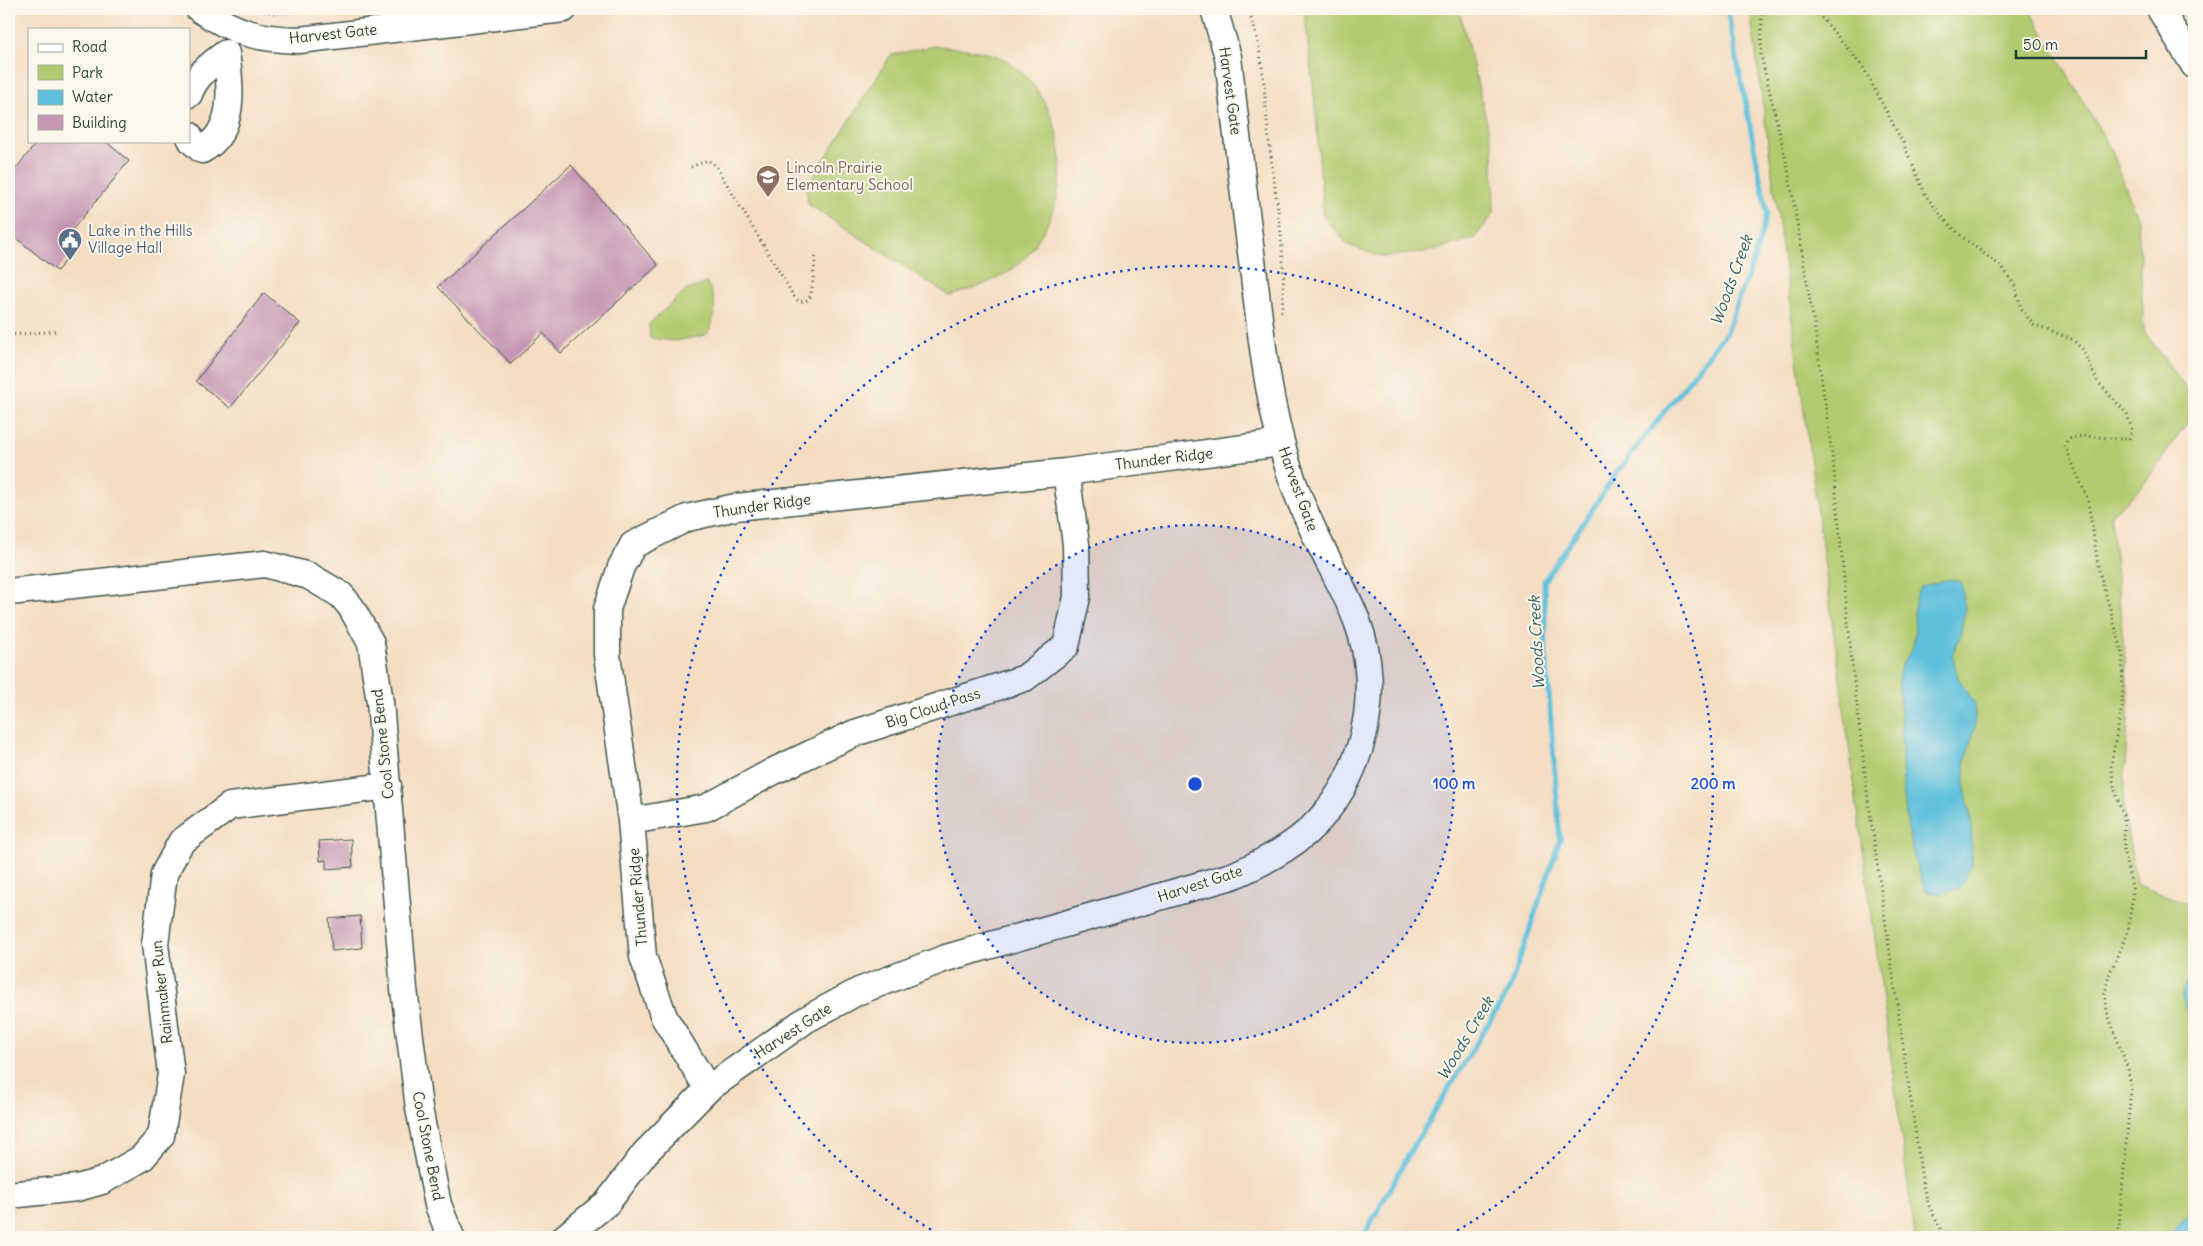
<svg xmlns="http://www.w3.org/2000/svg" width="2203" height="1246" font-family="Delius,sans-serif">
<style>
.green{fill:#b3cb70;stroke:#698452}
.water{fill:#5ec0dc;stroke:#3e7e88}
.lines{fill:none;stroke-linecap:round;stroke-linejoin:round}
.stream{stroke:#5ec0dc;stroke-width:5}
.building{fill:#c596b3}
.minor-casing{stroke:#3f5549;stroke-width:29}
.path{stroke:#3f5549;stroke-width:3;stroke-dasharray:1 4;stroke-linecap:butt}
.minor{stroke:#fff;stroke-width:26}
.ring{fill:none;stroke:#1d4ed8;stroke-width:2.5;stroke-dasharray:2.5 5}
.labels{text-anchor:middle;stroke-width:4;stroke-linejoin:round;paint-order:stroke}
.street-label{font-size:15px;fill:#1f3d34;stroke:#fbf7ec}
.education-label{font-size:15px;fill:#785e54;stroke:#fbf7ec;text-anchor:start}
.service-label{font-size:15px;fill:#4e5e75;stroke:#fbf7ec;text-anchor:start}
.water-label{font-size:16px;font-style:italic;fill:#2f5e5e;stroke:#fbf7ec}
.centre{fill:#1d4ed8;stroke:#fbf7ec;stroke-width:2.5}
.ring-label{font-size:15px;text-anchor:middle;font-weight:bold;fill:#1d4ed8;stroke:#fbf7ec;stroke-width:4;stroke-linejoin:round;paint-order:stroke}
</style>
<rect width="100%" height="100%" fill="#fbf7ec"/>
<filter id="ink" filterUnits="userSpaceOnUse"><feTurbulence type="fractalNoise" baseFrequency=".02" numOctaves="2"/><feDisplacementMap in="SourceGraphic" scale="10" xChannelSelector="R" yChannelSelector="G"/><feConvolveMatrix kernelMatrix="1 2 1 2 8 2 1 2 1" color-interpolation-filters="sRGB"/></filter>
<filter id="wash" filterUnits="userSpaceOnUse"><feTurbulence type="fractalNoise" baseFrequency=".0096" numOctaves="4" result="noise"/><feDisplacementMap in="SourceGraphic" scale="20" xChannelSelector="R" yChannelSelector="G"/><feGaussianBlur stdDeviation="1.12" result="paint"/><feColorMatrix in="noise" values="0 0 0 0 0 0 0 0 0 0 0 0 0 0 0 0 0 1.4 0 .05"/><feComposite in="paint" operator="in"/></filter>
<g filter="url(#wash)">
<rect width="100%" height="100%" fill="#f4ddc2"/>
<path class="green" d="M1304 9H1459L1493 147 1494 213 1475 238 1426 252 1382 257 1348 245 1323 216 1316 111Z
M1750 9H2029L2112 151 2138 220 2144 331 2192 397 2186 425 2141 488 2111 515 2129 700 2123 803 2136 884 2194 907V1237H1915Z
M935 46C958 48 993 50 1012 64 1065 106 1076 183 1039 238 1035 244 1031 252 1026 257 1005 279 978 287 950 296L808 204 807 187 891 55Z
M707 283C717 300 717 319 706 335L676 341 650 338 649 324 685 291Z"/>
<path class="water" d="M1949 579 1961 582 1965 609 1960 637 1952 655 1958 678 1975 704V727L1965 762V788L1971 818 1972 866 1958 889 1939 894 1926 891C1902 836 1902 774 1901 715 1900 701 1897 683 1900 669 1901 661 1911 655 1913 646 1918 624 1909 610 1920 587Z
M2194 973V1051C2194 1044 2194 1035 2192 1027 2187 1004 2173 993 2194 973Z
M2194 1208V1237H2169Z"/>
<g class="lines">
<path class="stream" d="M1363 1237 1414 1145 1509 990 1560 840 1546 653 1544 581 1618 471 1726 333 1755 256 1767 213 1727 9"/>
</g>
<g id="blocks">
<path class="building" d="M38 141H105L129 161 69 234 79 243 57 271 9 232V177Z
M571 165 658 265 561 353 543 333 511 364 438 287Z
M264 293 300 323 230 408 196 381Z
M351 839 353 867 326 869V860L320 861 319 841Z
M360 916 362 948 332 951 329 919Z"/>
</g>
</g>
<g filter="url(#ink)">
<use href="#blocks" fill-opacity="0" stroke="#3f5549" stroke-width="1"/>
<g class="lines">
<defs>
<path id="minor" d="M199 9C235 32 256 39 299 40L564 9
M2160 9 2194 65
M189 94C196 75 210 65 226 53 231 86 236 131 202 150L192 141 189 135
M9 592 265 564 309 576 341 595 351 607 371 643 380 702 404 989 419 1108 438 1205 451 1237
M631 821 706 808 774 771 855 733 1025 678 1066 646 1077 597 1076 544 1066 472
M708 1089 664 1017 643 957 631 821 607 655V609L621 567 633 545 687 518 736 507 1066 472 1281 443
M9 1195 77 1188 102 1181 142 1158 161 1136 171 1074 155 944 164 874 181 842 230 806 388 786
M565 1237 607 1203 645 1153 708 1089 807 1019 859 991 946 958 1232 876C1258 865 1285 851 1306 833 1364 782 1384 692 1357 621 1344 587 1324 556 1310 523 1298 498 1288 469 1281 442 1266 385 1260 326 1253 268 1244 198 1236 127 1228 57L1214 9"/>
</defs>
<use href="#minor" class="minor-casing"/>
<path class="path" d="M249 9 275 13 325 9
M1247 9C1265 48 1264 98 1269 140 1275 197 1289 258 1281 315
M1762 9 1761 55 1788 169 1814 324 1833 461 1852 664 1868 799 1923 1186 1929 1206 1945 1237
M1809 9 1823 19 1863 67 1904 145 1926 196 1944 219 1962 237 2002 267 2015 286 2021 308 2033 325 2072 339 2082 349 2098 382 2127 414 2132 430 2129 439C2111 440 2081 432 2067 440L2065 446 2088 500 2099 571 2123 654 2122 707 2111 764 2114 787 2124 818V853L2133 891 2128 931 2109 975 2105 994 2107 1012 2128 1069 2131 1089 2118 1237
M691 167 708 160 716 166 795 298 800 302 808 300 811 295 816 254
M9 335 56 331"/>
<use href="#minor" class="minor"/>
</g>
</g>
<circle cx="1195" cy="784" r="259" fill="#1d4ed8" fill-opacity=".12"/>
<g class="ring">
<circle cx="1195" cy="784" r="259"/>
<path d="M944 1237A518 518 0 1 1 1446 1237"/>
</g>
<defs>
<symbol id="school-pin" viewBox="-11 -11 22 30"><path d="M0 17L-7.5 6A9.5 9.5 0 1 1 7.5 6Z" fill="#8d6e63" stroke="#fbf7ec"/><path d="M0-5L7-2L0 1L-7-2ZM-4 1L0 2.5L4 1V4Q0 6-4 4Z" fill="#fff"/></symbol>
<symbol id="civic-pin" viewBox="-11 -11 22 30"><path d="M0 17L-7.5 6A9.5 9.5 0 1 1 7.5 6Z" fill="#5c6f8a" stroke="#fbf7ec"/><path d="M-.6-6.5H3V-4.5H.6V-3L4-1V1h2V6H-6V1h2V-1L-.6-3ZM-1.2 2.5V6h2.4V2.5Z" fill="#fff"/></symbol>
</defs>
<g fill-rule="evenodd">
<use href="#school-pin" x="754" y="163" width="28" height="38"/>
<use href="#civic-pin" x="56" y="226" width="28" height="38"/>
</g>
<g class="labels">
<g class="street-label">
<text transform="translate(333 34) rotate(-6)" y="5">Harvest Gate</text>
<text transform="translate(1230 91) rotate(82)" y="5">Harvest Gate</text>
<text transform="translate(1164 459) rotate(-7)" y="5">Thunder Ridge</text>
<text transform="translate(1298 489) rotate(70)" y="5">Harvest Gate</text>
<text transform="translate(762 506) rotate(-8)" y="5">Thunder Ridge</text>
<text transform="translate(933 708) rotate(-18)" y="5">Big Cloud Pass</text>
<text transform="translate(383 744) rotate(-96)" y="5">Cool Stone Bend</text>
<text transform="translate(1200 884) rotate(-18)" y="5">Harvest Gate</text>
<text transform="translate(638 897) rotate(-95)" y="5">Thunder Ridge</text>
<text transform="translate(162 992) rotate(-96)" y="5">Rainmaker Run</text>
<text transform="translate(793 1031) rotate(-33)" y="5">Harvest Gate</text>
<text transform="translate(428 1146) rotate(79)" y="5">Cool Stone Bend</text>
</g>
<g class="education-label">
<text x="786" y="173">Lincoln Prairie<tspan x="786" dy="17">Elementary School</tspan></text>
</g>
<g class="service-label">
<text x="88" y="236">Lake in the Hills<tspan x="88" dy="17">Village Hall</tspan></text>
</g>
<g class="water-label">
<text transform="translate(1731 280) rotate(-70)" y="6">Woods Creek</text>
<text transform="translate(1536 643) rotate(-93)" y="6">Woods Creek</text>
<text transform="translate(1465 1038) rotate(-59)" y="6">Woods Creek</text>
</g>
</g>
<circle cx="1195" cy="784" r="8" class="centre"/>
<g class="ring-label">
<text x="1454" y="789">100 m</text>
<text x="1713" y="789">200 m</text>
</g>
<rect width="2203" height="1246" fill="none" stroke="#fbf7ec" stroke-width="30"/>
<rect x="28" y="28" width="162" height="115" fill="#fbf7ec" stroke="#a3ada2"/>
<rect x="38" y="44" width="25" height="8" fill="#ffffff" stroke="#a3ada2"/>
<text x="72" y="52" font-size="15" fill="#1f3d34">Road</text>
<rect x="38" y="65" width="25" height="15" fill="#b3cb70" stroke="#a3ada2"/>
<text x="72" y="78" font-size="15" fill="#1f3d34">Park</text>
<rect x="38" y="90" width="25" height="15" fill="#5ec0dc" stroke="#a3ada2"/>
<text x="72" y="102" font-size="15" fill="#1f3d34">Water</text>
<rect x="38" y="115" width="25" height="15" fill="#c596b3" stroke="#a3ada2"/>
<text x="72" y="128" font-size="15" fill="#1f3d34">Building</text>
<path d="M2016 50v8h130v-8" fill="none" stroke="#1f3d34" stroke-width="2.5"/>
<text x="2023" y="50" font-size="15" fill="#1f3d34" stroke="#fbf7ec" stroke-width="4" paint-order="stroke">50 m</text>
</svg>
